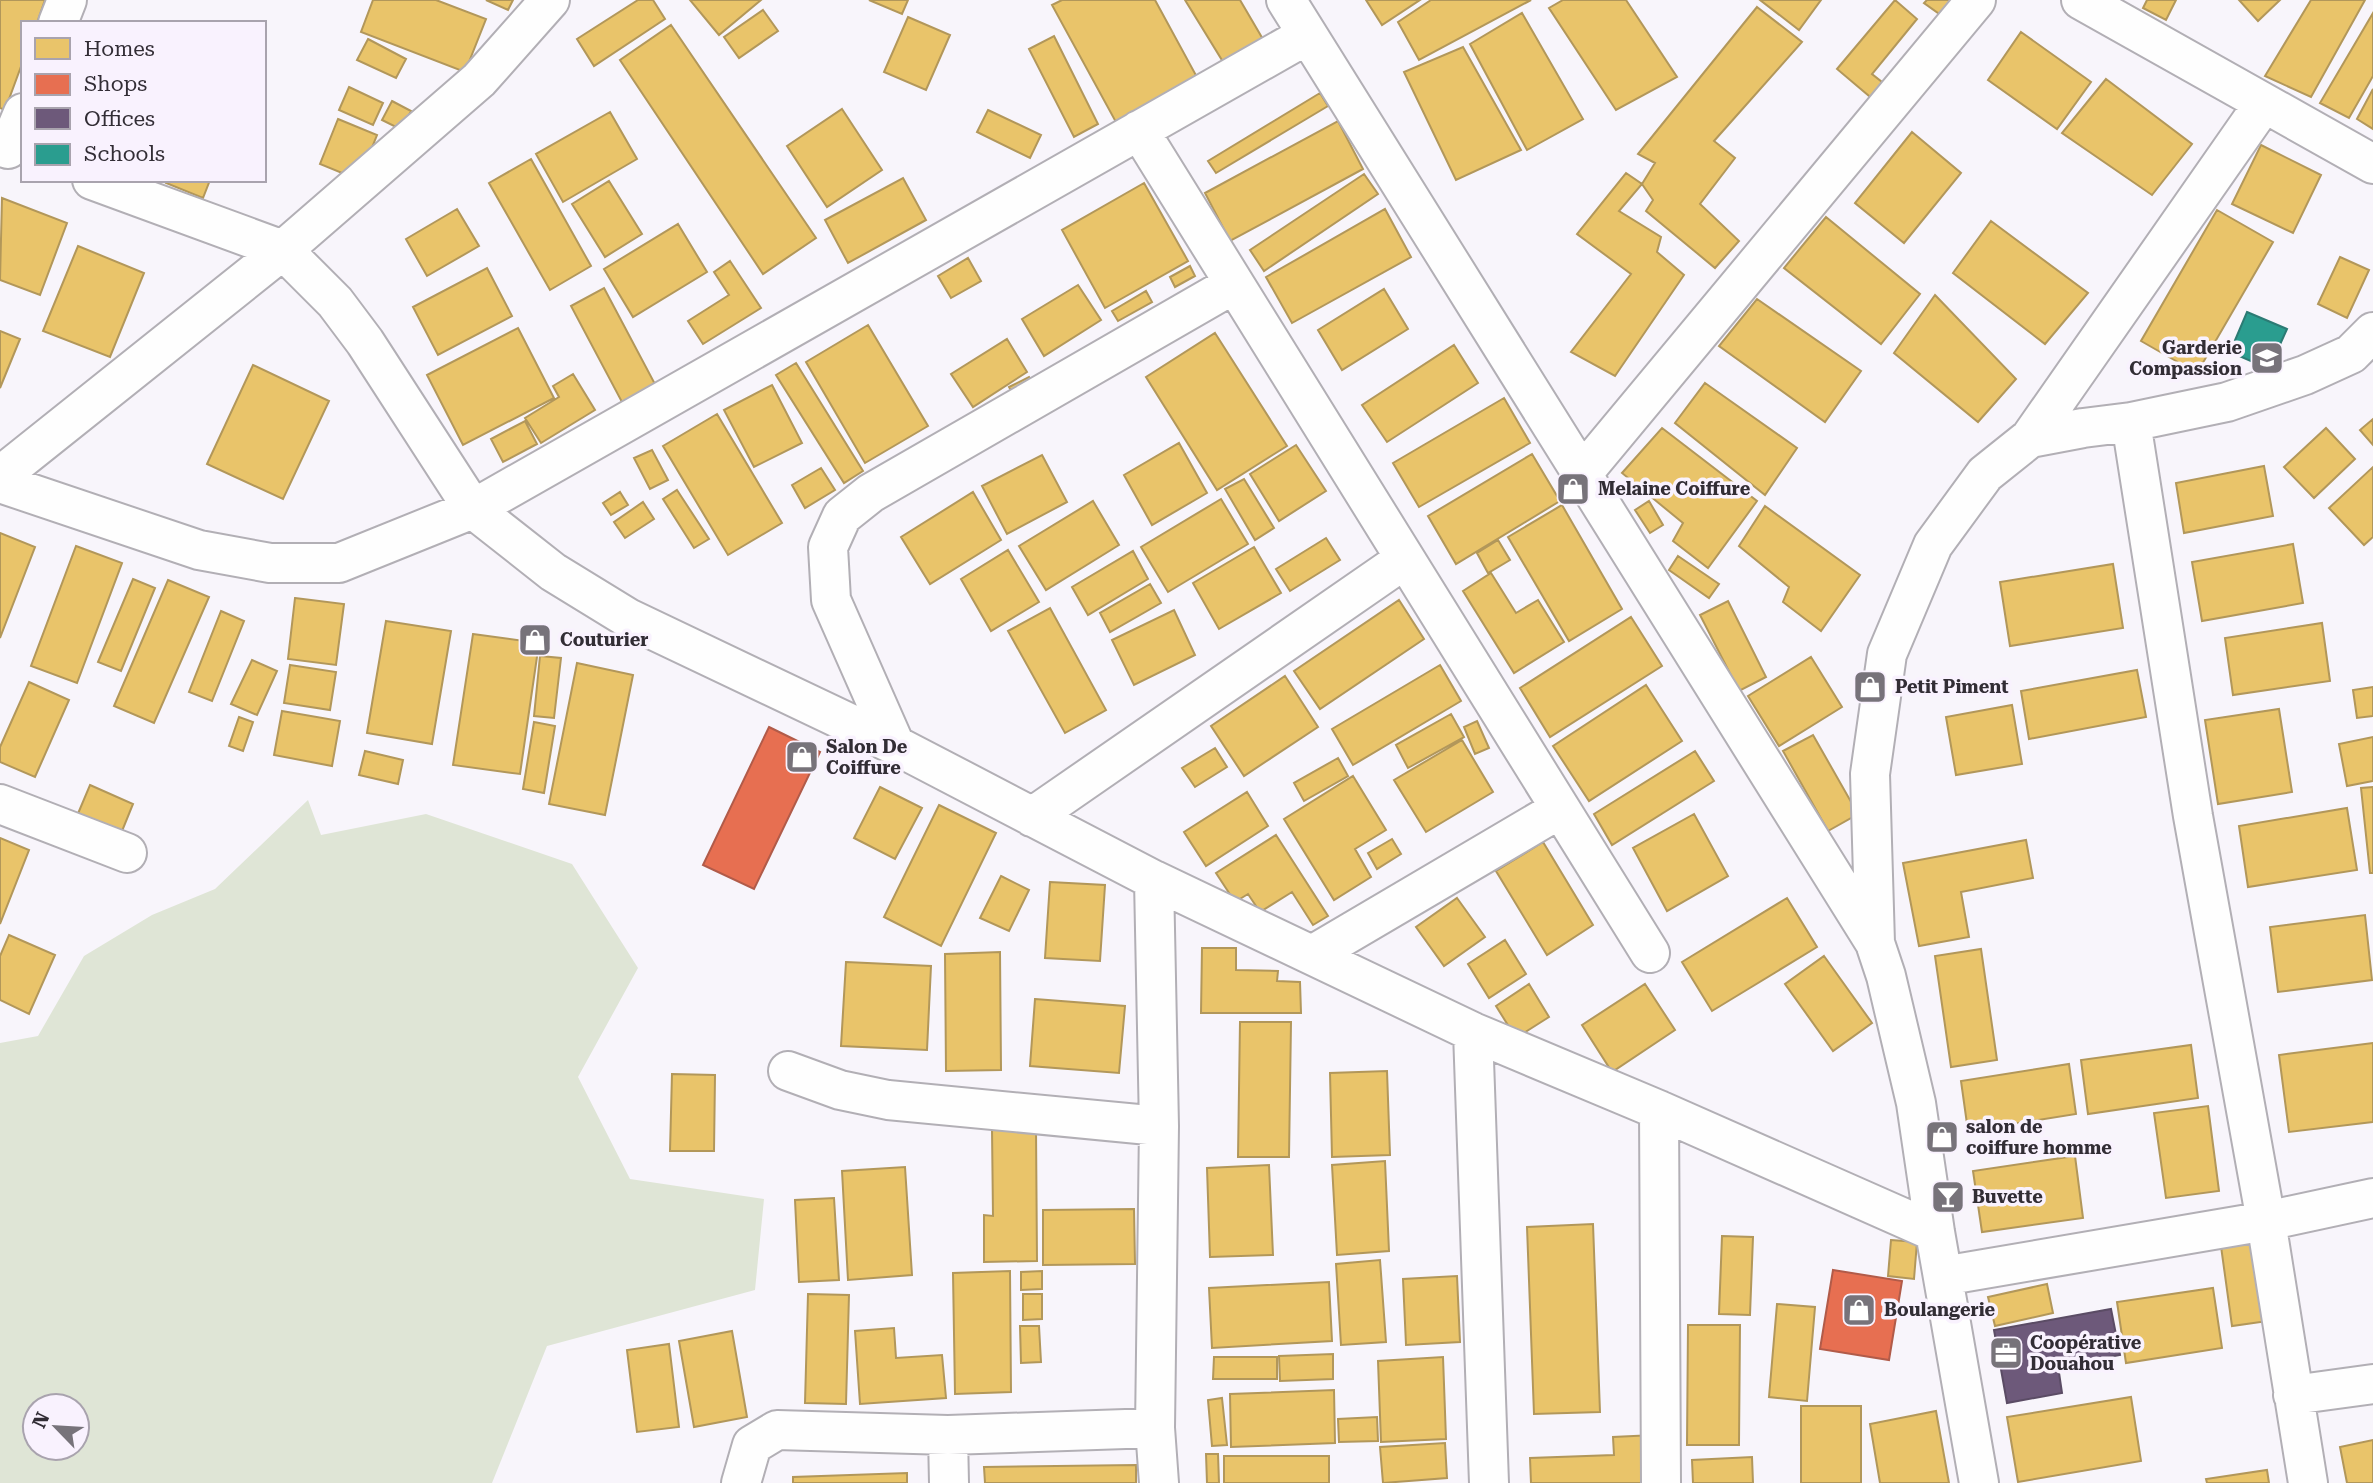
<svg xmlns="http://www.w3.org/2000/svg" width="2373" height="1483" font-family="'Roboto Serif',serif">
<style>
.green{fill:#dfe5d6;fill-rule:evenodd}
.homes{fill:#e9c46a;stroke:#b2975a;stroke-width:2}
.shops{fill:#e76f51;stroke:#b15b49;stroke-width:2}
.offices{fill:#6d597a;stroke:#5b4c65;stroke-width:2}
.schools{fill:#2a9d8f;stroke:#2c7b74;stroke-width:2}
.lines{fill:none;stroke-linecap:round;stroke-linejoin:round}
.minor-casing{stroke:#b2afb5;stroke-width:42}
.minor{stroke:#fefefe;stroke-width:38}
.labels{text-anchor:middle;stroke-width:7;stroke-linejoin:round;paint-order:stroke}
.poi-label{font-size:18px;font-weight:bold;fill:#322d35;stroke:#f9f2fe;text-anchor:start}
</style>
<rect width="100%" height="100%" fill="#f8f5fb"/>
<path class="green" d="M308 800 321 835 426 814 572 864 638 968 578 1077 630 1179 764 1199 755 1290 547 1346 492 1483H0V1043L38 1036 84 956 152 915 215 889ZM35 1406H77V1448H35Z"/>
<path class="homes" d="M0 0H45L37 23H23V61L5 110 0 108Z
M373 0H436L486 19 465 72 361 32Z
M486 0H513L508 10Z
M638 0H653L665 19 594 66 577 39Z
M690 0H761L719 35Z
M869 0H908L902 14Z
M1062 0H1155L1198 79 1117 124 1052 5Z
M1185 0H1240L1264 41 1225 65Z
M1366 0H1420L1382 25Z
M1431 0H1531L1419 60 1398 22Z
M1563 0H1626L1677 77 1616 110 1549 8Z
M1760 0H1821L1799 30Z
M1895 0 1917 19 1872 74 1887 86 1875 101 1837 69Z
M1927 0H1957L1945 18 1924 3Z
M2147 0H2176L2166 20 2143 8Z
M2239 0H2280L2258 21Z
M2311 0H2365L2311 97 2265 76Z
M1757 7 1802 42 1714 141 1735 158 1700 204 1739 241 1715 268 1646 211 1653 200 1642 184 1655 163 1638 154Z
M763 10 778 31 739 58 724 37Z
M1522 13 1583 119 1527 150 1470 44Z
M2373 13V76L2349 118 2320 103Z
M908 17 950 35 926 90 884 72Z
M671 25 816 238 763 274 620 60Z
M2021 32 2091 82 2057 129 1988 80Z
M1054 36 1098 124 1074 137 1029 49Z
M368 39 406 59 396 78 357 60Z
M1463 47 1521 150 1456 180 1404 72Z
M2106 79 2192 144 2152 195 2062 133Z
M349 87 383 103 373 125 339 110Z
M2373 89V129L2357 119Z
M1320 93 1328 106 1216 173 1208 161Z
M392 101 411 111 402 130 382 120Z
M842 109 882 170 827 207 787 146Z
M988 110 1041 135 1030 158 977 132Z
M610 112 637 159 563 202 536 154Z
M338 119 377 135 359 180 320 164Z
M1338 121 1363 169 1230 241 1205 193Z
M1912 132 1961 173 1904 243 1855 203Z
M2261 145 2321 175 2293 233 2232 204Z
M531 159 591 266 550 290 489 183Z
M1626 173 1642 184 1619 211 1661 237 1657 252 1684 275 1615 376 1571 352 1631 274 1577 234Z
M1364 174 1378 194 1264 271 1250 250Z
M903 178 926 220 848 263 825 220Z
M167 180H210L203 198 166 183Z
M609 181 642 234 605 257 572 204Z
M1144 183 1188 261 1105 308 1062 230Z
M2 198 67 223 40 295 0 280Z
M457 209 479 246 427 276 406 239Z
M1385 209 1411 257 1292 323 1266 277Z
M2217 210 2273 242 2197 373 2141 341Z
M1826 217 1920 294 1881 344 1784 268Z
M1991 221 2088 293 2045 344 1953 273Z
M678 224 707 272 633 317 604 269Z
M78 246 144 273 110 357 43 331Z
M2340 257 2369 270 2347 318 2318 304Z
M968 258 981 281 951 298 938 276Z
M730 261 761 308 703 344 688 321 729 295 714 272Z
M1190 266 1195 276 1175 287 1170 277Z
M487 268 512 316 438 355 413 307Z
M1078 285 1101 320 1044 356 1022 319Z
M604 288 656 386 623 404 571 306Z
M1384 289 1408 329 1342 370 1318 330Z
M1146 291 1152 302 1118 321 1112 311Z
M1935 295 2016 379 1978 422 1894 353Z
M1757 299 1861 371 1825 422 1719 346Z
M868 325 928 426 865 463 806 362Z
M518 328 554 398 463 445 427 375Z
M0 331 20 339 0 388Z
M1215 333 1287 446 1217 490 1146 377Z
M1007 339 1027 372 973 407 951 374Z
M1454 345 1478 383 1387 442 1362 405Z
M796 363 863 471 844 483 776 375Z
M253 365 329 401 283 499 207 464Z
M573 374 595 410 541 443 525 418 559 397 553 386Z
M1029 377 1038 393 1019 405 1009 387Z
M1705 383 1797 448 1765 495 1675 423Z
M772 385 802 443 754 467 724 410Z
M1504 398 1530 443 1419 507 1393 463Z
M717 414 782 523 728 555 663 446Z
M2373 419V445L2360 430Z
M525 421 537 444 503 462 491 439Z
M1662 428 1757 501 1708 568 1673 541 1683 523 1622 473Z
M2326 428 2355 459 2314 498 2284 467Z
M1179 443 1207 493 1152 525 1124 475Z
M1296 445 1326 491 1279 521 1250 474Z
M652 450 668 480 650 489 634 458Z
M1532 454 1560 501 1456 564 1428 516Z
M1042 455 1067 502 1007 534 982 486Z
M2264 466 2273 516 2184 533 2176 483Z
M2373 467V537L2364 545 2329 508Z
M821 468 835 490 805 508 792 485Z
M1244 479 1274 528 1255 540 1225 489Z
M677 490 709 539 694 548 663 499Z
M620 492 628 505 611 515 603 503Z
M973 492 1001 540 930 584 901 537Z
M1221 499 1248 544 1168 592 1141 547Z
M1093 501 1119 545 1046 590 1019 546Z
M1649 501 1663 525 1650 533 1635 510Z
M643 502 654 519 625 538 614 522Z
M1562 505 1622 609 1569 641 1508 537Z
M1765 506 1860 575 1821 631 1783 602 1789 587 1739 546Z
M0 533 35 547 0 638Z
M1326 538 1340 560 1290 591 1276 569Z
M1498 540 1510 560 1488 573 1477 553Z
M2293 544 2303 603 2202 621 2192 562Z
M76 546 122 563 77 683 31 666Z
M1254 547 1281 593 1219 629 1193 583Z
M1008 550 1039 602 991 631 961 579Z
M1133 551 1148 579 1088 615 1072 587Z
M1678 556 1719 584 1709 598 1669 570Z
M2113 564 2123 628 2010 646 2000 582Z
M1491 573 1516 613 1538 600 1564 642 1514 673 1463 591Z
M133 579 155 588 121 671 98 662Z
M168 580 209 597 154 723 114 706Z
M1150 584 1161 603 1110 632 1100 613Z
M295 598 344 604 336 665 288 659Z
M1399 600 1424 639 1320 709 1294 671Z
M1728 601 1766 677 1739 691 1700 615Z
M1050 608 1106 710 1065 733 1008 631Z
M1174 610 1195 655 1134 685 1112 640Z
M221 611 244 621 212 701 189 692Z
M1631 617 1662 666 1550 737 1520 688Z
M386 621 451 631 432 744 367 733Z
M2322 623 2330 681 2233 695 2225 638Z
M473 634 539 643 520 774 453 765Z
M540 656 561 658 554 718 534 716Z
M1811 657 1842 707 1779 746 1748 696Z
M252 660 277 671 257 715 231 704Z
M577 663 633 675 605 815 549 804Z
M290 665 336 672 330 710 284 703Z
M1440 665 1461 701 1353 765 1332 729Z
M2137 670 2146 717 2029 739 2021 691Z
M1285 676 1318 727 1244 776 1211 726Z
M29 682 69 700 35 777 0 762V747Z
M1646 685 1682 741 1589 801 1553 746Z
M2373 687V716L2357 718 2353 690Z
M2012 705 2022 764 1956 775 1946 717Z
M2279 709 2292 792 2218 804 2205 720Z
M282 711 340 721 332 766 274 755Z
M1451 714 1464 737 1408 768 1396 745Z
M239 717 253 722 243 751 229 746Z
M1477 721 1489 748 1475 754 1464 727Z
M534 722 555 726 544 793 523 789Z
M1813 735 1858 814 1828 831 1783 751Z
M2373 737V781L2347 786 2339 744Z
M1462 740 1493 792 1426 832 1394 780Z
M1215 748 1227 767 1195 787 1182 768Z
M365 751 403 760 398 784 359 775Z
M1695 751 1714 781 1612 845 1594 814Z
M1338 758 1348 776 1304 801 1294 783Z
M1353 776 1386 830 1355 849 1371 877 1334 900 1284 819Z
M90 785 133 804 118 841 74 823Z
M880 787 922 808 895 859 854 838Z
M2373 787V873H2370L2361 788Z
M1247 792 1268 826 1206 866 1184 832Z
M939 805 996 833 941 946 884 917Z
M2347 808 2357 870 2248 887 2239 826Z
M1694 814 1728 876 1667 911 1633 848Z
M1276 835 1328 916 1313 925 1292 892 1260 912 1248 894 1235 902 1216 873Z
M0 838 29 850 0 924Z
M1392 839 1401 854 1377 869 1368 853Z
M2026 840 2033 878 1961 892 1969 937 1919 946 1903 863Z
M1543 842 1593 925 1547 955 1496 871Z
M1001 876 1029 890 1009 931 980 918Z
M1050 882 1105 885 1100 961 1045 958Z
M1457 898 1485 937 1444 966 1416 927Z
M1787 898 1817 947 1712 1011 1682 962Z
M2365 915 2372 980 2278 992 2270 927Z
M9 935 55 955 29 1014 0 1000V956Z
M1505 940 1526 974 1489 998 1468 964Z
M1202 948H1236V970L1278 971 1277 981 1300 982 1301 1013H1201Z
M1981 949 1997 1060 1951 1067 1935 956Z
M1000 952 1001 1070 946 1071 945 954Z
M1824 956 1872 1023 1833 1051 1785 984Z
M846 962 931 966 927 1050 841 1046Z
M1529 984 1549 1017 1516 1038 1496 1006Z
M1645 984 1675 1030 1612 1072 1582 1025Z
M1035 999 1125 1006 1119 1073 1030 1066Z
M1240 1022H1291L1289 1157H1238Z
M2373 1043V1122L2289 1132 2279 1055Z
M2191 1045 2198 1098 2088 1114 2081 1060Z
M2069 1064 2076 1114 1968 1131 1961 1081Z
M1387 1071 1390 1155 1332 1157 1330 1073Z
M672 1074 715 1075 714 1151H670Z
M2208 1106 2219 1191 2166 1198 2154 1113Z
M992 1129H1036L1037 1261 984 1262V1215L993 1216Z
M2075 1156 2083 1218 1982 1232 1973 1171Z
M1385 1161 1389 1251 1337 1255 1332 1165Z
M1269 1165 1273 1255 1210 1257 1207 1168Z
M905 1167 912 1275 848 1280 842 1171Z
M834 1198 839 1280 799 1282 795 1200Z
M1134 1209 1135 1264 1043 1265V1210Z
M1593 1224 1600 1412 1534 1414 1527 1227Z
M2263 1233 2275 1320 2232 1326 2220 1239Z
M1722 1236 1753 1237 1750 1315 1719 1314Z
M1891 1240 1917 1242 1914 1279 1888 1276Z
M1380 1260 1386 1342 1341 1345 1336 1264Z
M1010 1271 1011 1392 955 1394 953 1273Z
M1042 1271V1289L1021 1290V1272Z
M1457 1276 1460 1342 1406 1345 1403 1279Z
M1329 1282 1332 1341 1212 1348 1209 1288Z
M2047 1284 2053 1313 1995 1326 1988 1297Z
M2213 1288 2222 1348 2126 1363 2117 1302Z
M808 1294 849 1295 846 1404 805 1403Z
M1023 1294H1042V1319L1023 1320Z
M1777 1304 1815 1307 1807 1401 1769 1397Z
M1688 1325H1740L1739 1445H1687Z
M1020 1326H1039L1041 1362 1021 1363Z
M894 1328 896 1358 942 1355 946 1398 860 1404 855 1331Z
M732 1331 747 1417 694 1427 679 1341Z
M669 1344 679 1427 637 1432 627 1350Z
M1333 1354V1379L1280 1381 1279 1356Z
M1214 1357H1277V1379H1213Z
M1443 1357 1446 1439 1381 1442 1378 1361Z
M1334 1390 1335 1443 1231 1447 1230 1394Z
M2131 1397 2141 1461 2018 1482 2007 1417Z
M1222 1398 1227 1445 1212 1446 1208 1400Z
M1801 1406H1861V1483H1801Z
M1936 1411 1949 1483H1880L1870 1424Z
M1377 1417 1378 1441 1339 1442 1338 1419Z
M1654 1435 1655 1483H1531L1530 1458 1614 1455 1613 1437Z
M2373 1440V1483H2347L2340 1447Z
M1445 1443 1447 1478 1383 1483 1380 1447Z
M1206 1454H1218L1219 1483H1207Z
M1224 1456H1329V1483H1224Z
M1752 1457 1753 1483H1693L1692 1460Z
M1136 1465V1483H985L984 1467Z
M2267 1470 2269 1483H2207L2206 1479Z
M907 1473V1483H793V1477Z"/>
<path class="shops" d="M769 727 820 752 754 889 703 865Z
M1833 1270 1902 1281 1889 1360 1820 1349Z"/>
<path class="offices" d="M2111 1309 2120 1355 2058 1366 2062 1393 2007 1403 1994 1330Z"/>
<path class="schools" d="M2247 312 2287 329 2269 369 2230 352Z"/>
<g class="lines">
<defs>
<path id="minor" d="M1286 0 1875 943 1886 976 1916 1103 1935 1232 1979 1483
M2081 0 2373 164
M58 23 67 0
M1139 130 1650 953
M8 149 23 113
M92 180 283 250 335 302 365 342 473 509 553 572 628 618 895 745 1154 880 1473 1032 1659 1110 1935 1232
M2131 422 2193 816 2266 1221 2308 1483
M2030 438 2264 103
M1582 474 1976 0
M0 476 283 250 479 80 550 0
M0 483 199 550 270 563H339L473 509 1307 35
M895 745 831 600 828 547 842 516 871 493 1234 284
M0 804 127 853
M1032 817 1405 559
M1154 880 1159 1126 1155 1428 1159 1483
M1875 943 1870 774 1887 654 1933 545 1985 474 2030 438 2083 428 2131 422 2227 402 2305 375 2351 354 2373 332
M1312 955 1560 809
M1473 1032 1489 1483
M788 1071 840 1090 888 1100 1159 1126
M1659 1110 1661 1483
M1943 1276 2266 1221 2373 1198
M2293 1395 2373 1384
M948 1435 949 1483
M741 1483 752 1445 777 1430 948 1435 1155 1428"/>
</defs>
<use href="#minor" class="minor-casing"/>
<use href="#minor" class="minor"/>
</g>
<defs>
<symbol id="school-square" viewBox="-11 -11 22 22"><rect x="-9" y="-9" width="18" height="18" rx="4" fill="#77737a" stroke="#f9f2fe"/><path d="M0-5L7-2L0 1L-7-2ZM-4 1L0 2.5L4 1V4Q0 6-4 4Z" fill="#fff"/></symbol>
<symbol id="shop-square" viewBox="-11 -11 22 22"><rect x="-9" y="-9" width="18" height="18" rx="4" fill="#77737a" stroke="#f9f2fe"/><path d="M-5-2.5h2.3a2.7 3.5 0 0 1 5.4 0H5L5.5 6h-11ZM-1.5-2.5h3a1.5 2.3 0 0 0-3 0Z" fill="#fff"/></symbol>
<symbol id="bar-square" viewBox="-11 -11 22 22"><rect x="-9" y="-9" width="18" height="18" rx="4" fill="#77737a" stroke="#f9f2fe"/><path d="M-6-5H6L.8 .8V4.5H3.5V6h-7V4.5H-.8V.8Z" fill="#fff"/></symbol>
<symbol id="office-square" viewBox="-11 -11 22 22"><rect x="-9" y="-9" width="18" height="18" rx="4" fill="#77737a" stroke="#f9f2fe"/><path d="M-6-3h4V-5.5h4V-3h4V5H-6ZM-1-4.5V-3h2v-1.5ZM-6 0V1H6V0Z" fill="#fff"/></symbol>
</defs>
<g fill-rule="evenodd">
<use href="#school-square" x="2248" y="339" width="38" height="38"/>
<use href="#shop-square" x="1554" y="470" width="38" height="38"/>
<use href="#shop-square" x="516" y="621" width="38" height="38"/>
<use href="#shop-square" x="1851" y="668" width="38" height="38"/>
<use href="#shop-square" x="783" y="738" width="38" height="38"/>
<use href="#shop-square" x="1923" y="1118" width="38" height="38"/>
<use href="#bar-square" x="1929" y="1178" width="38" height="38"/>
<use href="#shop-square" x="1840" y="1291" width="38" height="38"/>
<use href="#office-square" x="1987" y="1334" width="38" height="38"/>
</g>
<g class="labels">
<g class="poi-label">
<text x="2242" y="354" text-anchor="end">Garderie<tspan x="2242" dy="21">Compassion</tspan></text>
<text x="1598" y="495">Melaine Coiffure</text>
<text x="560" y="646">Couturier</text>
<text x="1895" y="693">Petit Piment</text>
<text x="826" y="753">Salon De<tspan x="826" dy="21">Coiffure</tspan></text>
<text x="1966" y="1133">salon de<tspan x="1966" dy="21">coiffure homme</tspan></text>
<text x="1972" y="1203">Buvette</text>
<text x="1884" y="1316">Boulangerie</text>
<text x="2030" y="1349">Coopérative<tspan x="2030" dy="21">Douahou</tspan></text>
</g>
</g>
<rect x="21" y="21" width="245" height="161" fill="#f9f2fe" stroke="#a9a3ae" stroke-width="2"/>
<rect x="35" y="38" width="35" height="21" fill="#e9c46a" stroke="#a9a3ae" stroke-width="2"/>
<text x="84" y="56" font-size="21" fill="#322d35">Homes</text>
<rect x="35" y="74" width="35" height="21" fill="#e76f51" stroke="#a9a3ae" stroke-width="2"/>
<text x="84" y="91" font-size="21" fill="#322d35">Shops</text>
<rect x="35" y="108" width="35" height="21" fill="#6d597a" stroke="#a9a3ae" stroke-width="2"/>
<text x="84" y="126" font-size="21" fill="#322d35">Offices</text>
<rect x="35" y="144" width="35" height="21" fill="#2a9d8f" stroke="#a9a3ae" stroke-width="2"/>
<text x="84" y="161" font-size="21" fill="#322d35">Schools</text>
<g transform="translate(56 1427) rotate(295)"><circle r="33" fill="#f9f2fe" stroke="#a9a3ae" stroke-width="2"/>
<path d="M0-5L12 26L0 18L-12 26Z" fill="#77737a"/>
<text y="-10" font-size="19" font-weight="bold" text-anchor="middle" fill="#322d35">N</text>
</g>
</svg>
